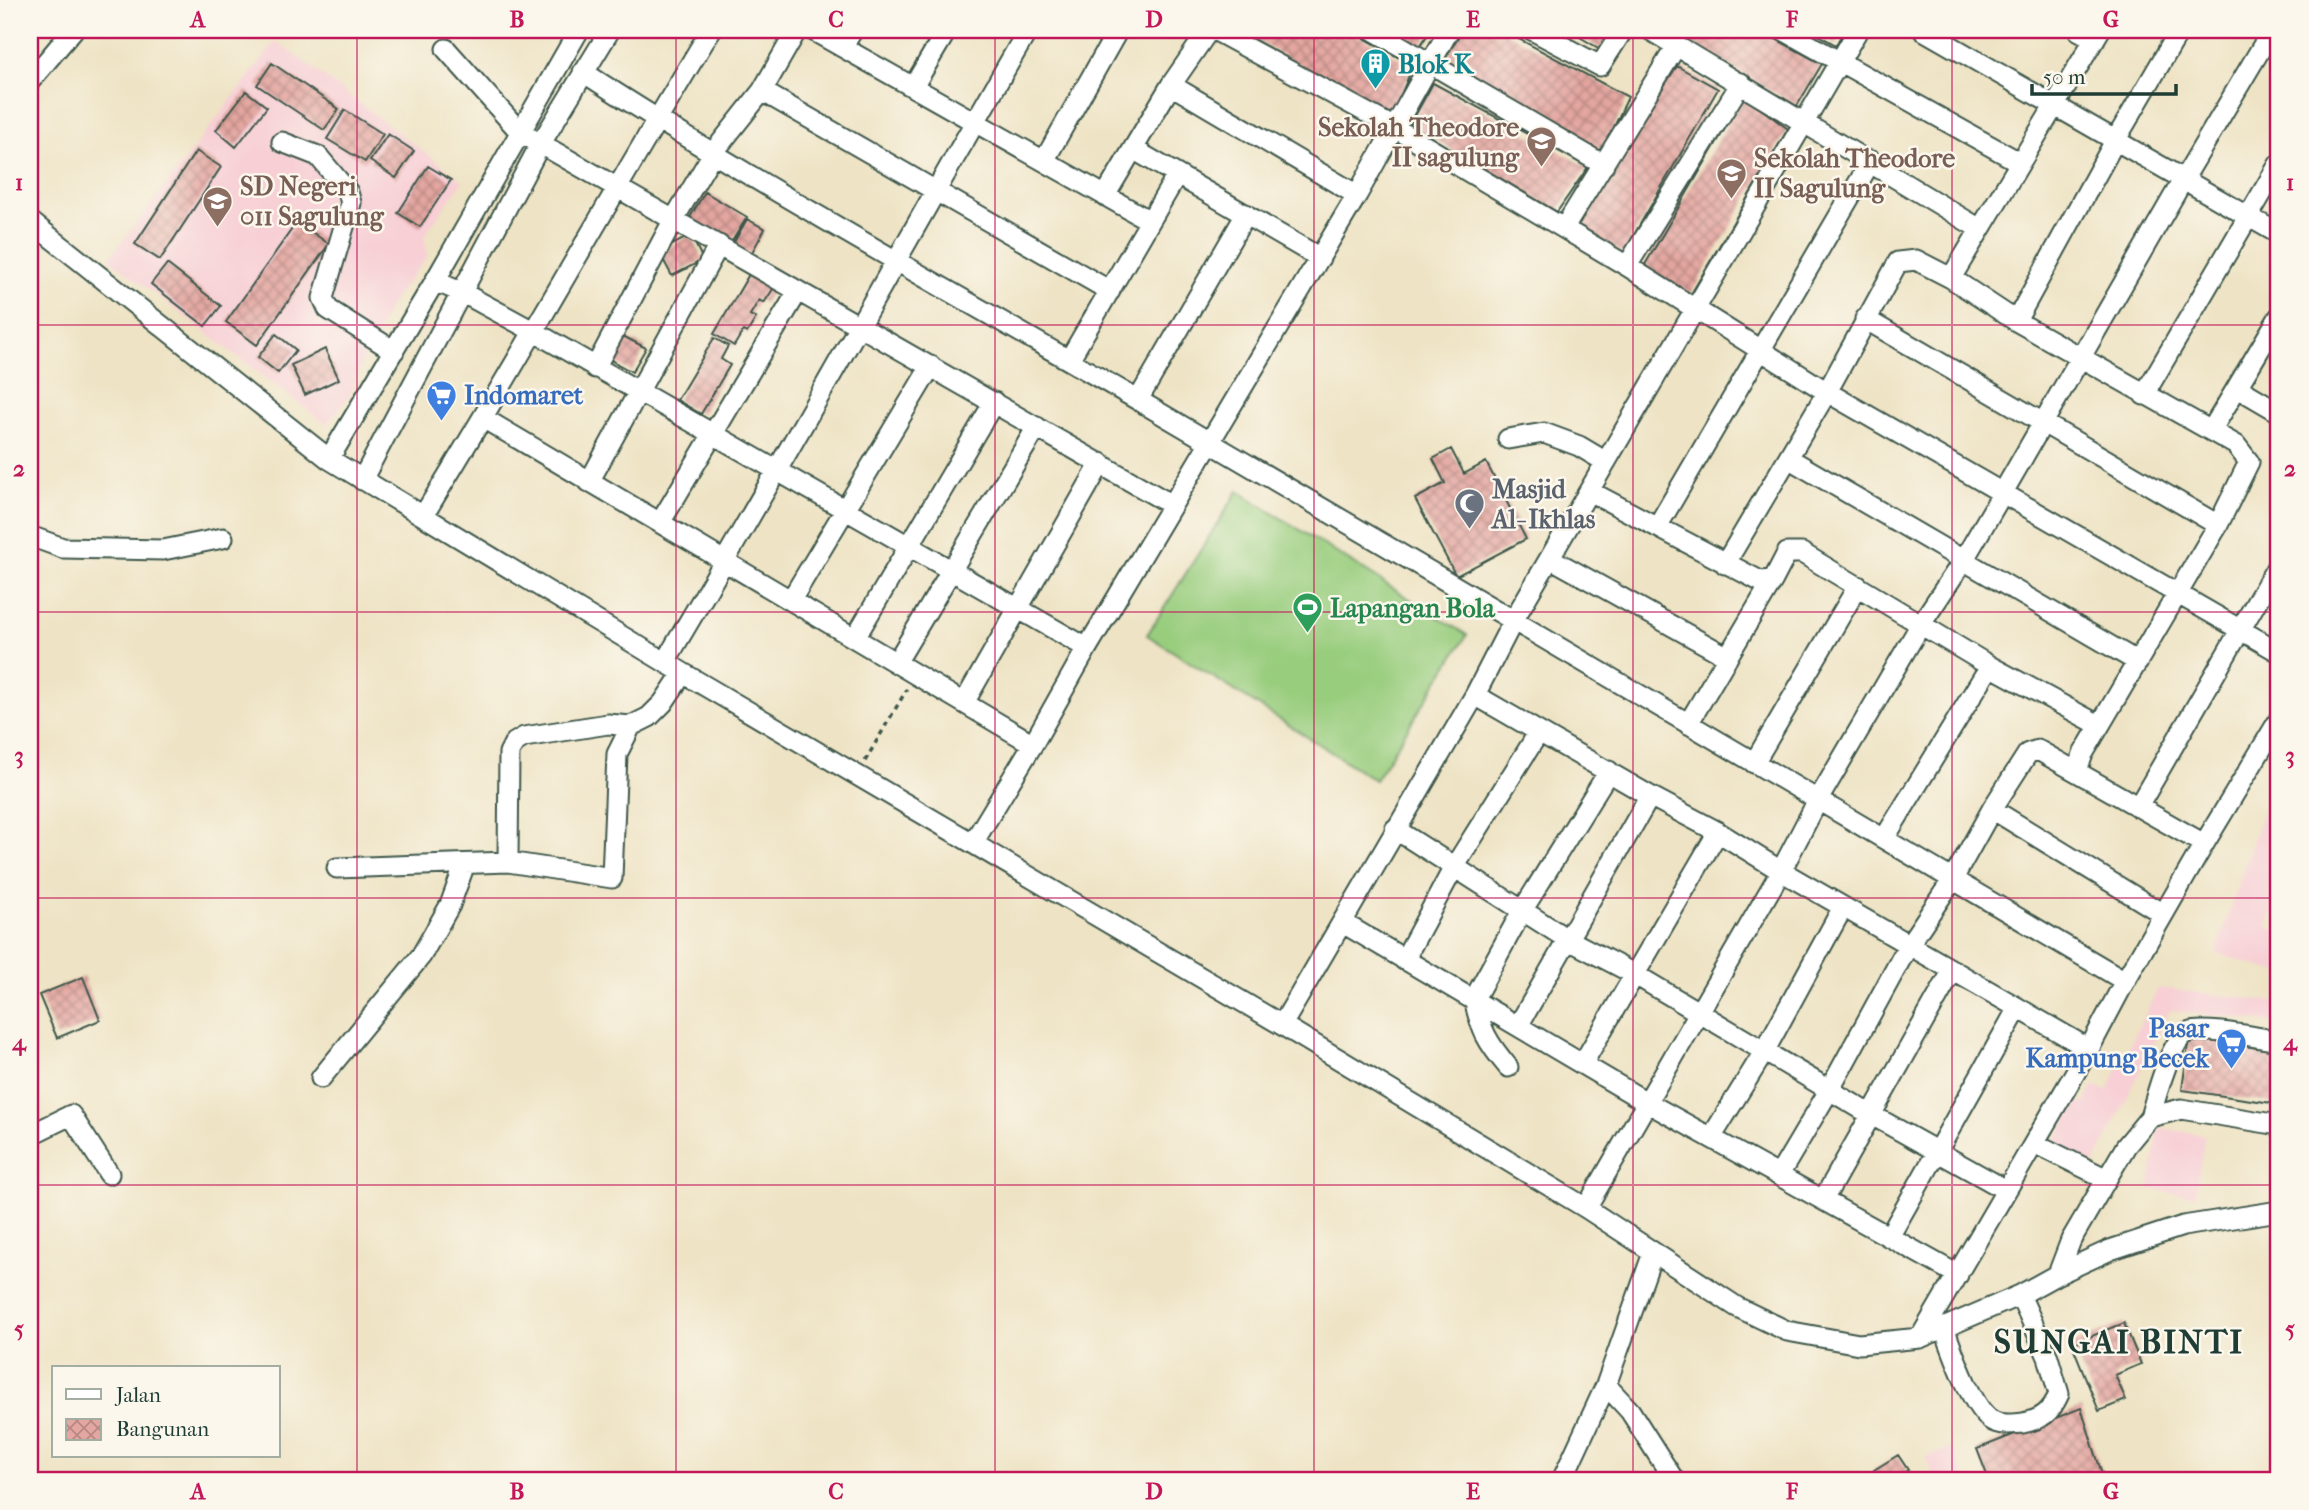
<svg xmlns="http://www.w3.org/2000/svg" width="2309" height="1510" font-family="'IM FELL French Canon',serif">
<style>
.built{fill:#f7cfd5}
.pitch{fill:#99cd7e;stroke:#5c8559;stroke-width:2}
.building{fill:url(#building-cross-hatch)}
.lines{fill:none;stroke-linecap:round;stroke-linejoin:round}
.minor-casing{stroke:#3e564a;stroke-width:23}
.path{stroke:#3e564a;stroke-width:3.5;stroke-dasharray:5 5;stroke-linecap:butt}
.minor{stroke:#fff;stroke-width:19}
.grid{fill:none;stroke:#c2185b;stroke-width:2;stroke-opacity:0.55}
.labels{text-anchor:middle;stroke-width:5;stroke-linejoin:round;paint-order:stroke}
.culture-label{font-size:26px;font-weight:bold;fill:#0d838f;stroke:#fbf7ec;text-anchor:start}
.education-label{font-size:26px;font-weight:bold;fill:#785e54;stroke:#fbf7ec;text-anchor:start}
.shop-label{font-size:26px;font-weight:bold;fill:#366cbe;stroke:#fbf7ec;text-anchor:start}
.worship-label{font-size:26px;font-weight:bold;fill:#5b616d;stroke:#fbf7ec;text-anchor:start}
.leisure-label{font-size:26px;font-weight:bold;fill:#27864d;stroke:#fbf7ec;text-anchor:start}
.district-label{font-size:33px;font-weight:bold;letter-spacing:2px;fill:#1f3d34;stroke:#fbf7ec}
.neatline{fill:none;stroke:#c2185b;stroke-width:2.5}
.grid-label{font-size:23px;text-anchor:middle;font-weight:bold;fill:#c2185b}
</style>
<defs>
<pattern id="building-cross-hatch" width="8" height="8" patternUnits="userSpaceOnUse" patternTransform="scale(1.75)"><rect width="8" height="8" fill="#e4a6a0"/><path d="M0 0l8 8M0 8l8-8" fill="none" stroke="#b88883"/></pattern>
</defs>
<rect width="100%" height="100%" fill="#fbf7ec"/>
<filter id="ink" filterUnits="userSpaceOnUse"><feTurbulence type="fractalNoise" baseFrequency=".0143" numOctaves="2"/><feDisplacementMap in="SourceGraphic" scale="14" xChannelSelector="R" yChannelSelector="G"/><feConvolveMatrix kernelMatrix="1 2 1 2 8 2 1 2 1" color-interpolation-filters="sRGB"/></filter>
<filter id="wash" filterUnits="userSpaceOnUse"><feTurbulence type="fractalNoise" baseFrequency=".00686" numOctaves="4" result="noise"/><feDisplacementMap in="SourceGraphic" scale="28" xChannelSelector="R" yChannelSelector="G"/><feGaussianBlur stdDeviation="1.57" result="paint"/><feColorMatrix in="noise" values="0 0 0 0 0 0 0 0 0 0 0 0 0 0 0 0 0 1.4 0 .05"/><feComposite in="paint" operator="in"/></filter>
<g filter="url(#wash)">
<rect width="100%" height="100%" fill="#eee3c4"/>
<path class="built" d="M276 41 463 181 424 236 428 256 394 298 361 364 349 397 326 424 109 259Z
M2279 761V890L2267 927 2279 931V973L2216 953Z
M2158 988 2279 1002V1023L2170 1010 2093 1167 2052 1147 2076 1100 2085 1104 2094 1085 2107 1091Z
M2159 1128 2205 1135 2195 1196 2149 1189Z
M1952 1447 1965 1480H1935L1926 1457Z"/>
<path class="pitch" d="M1238 491 1467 635 1375 780 1147 635Z"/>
<g id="blocks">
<path class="building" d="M1237 30H1350L1413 66 1392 116Z
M1393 30H1431L1420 46Z
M1462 30H1502L1628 97 1602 153 1444 61Z
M1568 30H1612L1600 49Z
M1668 30H1759L1822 64 1797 106Z
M1810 30H1844L1836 45Z
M272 63 339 109 324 130 257 85Z
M1677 66 1718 89 1623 254 1573 225Z
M1433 83 1588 167 1557 212 1410 125Z
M246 91 267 107 236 147 216 130Z
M1744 96 1788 129 1691 294 1643 268Z
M345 110 383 134 365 162 327 139Z
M388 134 414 151 396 178 370 161Z
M196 151 221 167 160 260 135 244Z
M428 166 451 180 420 227 398 213Z
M705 192 747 217 731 243 689 219Z
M747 219 765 229 751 254 733 244Z
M297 222 329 244 257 345 226 322Z
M691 235 703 260 672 276 659 252Z
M167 264 221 306 205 326 151 284Z
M751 271 775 286 764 303 759 300 750 315 756 318 747 333 743 331 734 346 714 334Z
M276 334 296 350 278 373 258 357Z
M619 334 646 348 632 372 607 358Z
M714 338 728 346 721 359 730 365 701 414 677 400Z
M325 349 339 379 305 395 291 365Z
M1451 449 1464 474 1486 462 1526 539 1456 576 1415 499 1445 483 1433 459Z
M83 977 100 1020 57 1038 39 995Z
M2189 1038 2279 1051V1104L2182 1090Z
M2124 1323 2141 1364 2115 1375 2126 1400 2099 1411 2072 1344Z
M2081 1408 2104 1480H1989L1977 1449Z
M1898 1455 1908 1470 1892 1480H1881L1874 1470Z"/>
</g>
</g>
<g filter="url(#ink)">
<use href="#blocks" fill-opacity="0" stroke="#3e564a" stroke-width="2"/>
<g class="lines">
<defs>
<path id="minor" d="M812 30 1150 221
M1214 30 1395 128 1627 266 1827 392 2279 652
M1373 30 1604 165
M1532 30 1600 66 1623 30
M1650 30 1980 229
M1783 30 2019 162
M1923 30 2279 234
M2078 30 2095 39
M842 47 853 30
M446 49 520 132 1172 505
M583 72C767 191 960 296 1148 406 1474 597 1800 789 2125 981
M30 81 73 30
M1171 85 1357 195
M913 87 947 30
M762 91 1110 291
M282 142 318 156 348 192 351 203 323 298 328 309 394 351
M1133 149 1320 258
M1044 161 1118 30
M1105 196 1171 85 1209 30
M30 221 329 459 683 673 1282 1025 1586 1208 1737 1307 1787 1331 1859 1344 1920 1338 2020 1295 2058 1274 2110 1250 2183 1226 2279 1211
M1564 228 1677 45
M1627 266 1741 83
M1951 278 2100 30
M435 281 463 293 533 331 1087 648
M1865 319 2218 525
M2016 321 2115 141 2180 30
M1069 360 1177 175
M595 368 674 219 713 153 762 91 797 30
M2238 388 2279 412
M2144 395 2279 164
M1138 400 1246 214
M483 418 1033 744
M2211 431 2279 317
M1508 439 1544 433 1579 446 1606 462
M1788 458 2138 662
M329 459 435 281 579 30
M362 480 541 143 610 30
M589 482 719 245
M1589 491 1760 581 1773 580 1787 553H1802L1990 666 2099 725
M423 516C522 356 613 191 711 30
M660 523 798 291
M1657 527 1871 161
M30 536 63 548 163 550 223 538
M1550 558 1728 657
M1725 564 1827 392 1898 262 1916 260 1951 278 2016 321 2236 445 2249 462 2218 525 2083 754 2077 771
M791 600 931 366
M855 638 994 402
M665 662C790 453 906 240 1028 30
M896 663 1037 427
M1475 695 1650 796 1718 832 1781 871 2089 1049
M964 703 1101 463
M1688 724 1773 580
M1754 763 1858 586
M2138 807 2279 563
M1992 809 2163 914
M1395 829 1567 939 1634 974 1870 1114 2006 1190
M1884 839 1990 666
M973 843 1033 744 1087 648 1357 195 1449 30
M508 862 612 878 617 754 631 726
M337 868 508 862 509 753 514 743 524 737 608 724 631 726 649 717 663 703 683 673
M1343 923 1648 1103 1958 1275
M1404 960 1453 869 1539 732
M1282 1025 1475 695 1513 621 1858 30
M1518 1026 1650 796
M1583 1063 1718 832
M1508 1067C1488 1043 1481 1031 1474 999L1522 911 1609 771
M321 1078 421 956 450 905 465 864
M2150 1117C2156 1098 2170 1041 2187 1033 2203 1026 2259 1038 2279 1041
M30 1135 71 1115 109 1174
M1711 1138 1764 1052 1843 907
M2034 1143 2107 1179
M1779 1175 1830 1089 1908 946 1953 879 1992 809 2028 753 2038 750 2204 844
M1823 1200 1953 970
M1586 1208 1781 871 1818 800 1921 624 1963 561 2002 494 2183 180 2272 30
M1889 1237 2018 1008
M2058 1274 2071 1240 2126 1146 2150 1117 2181 1109 2279 1125
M1944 1328C1953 1351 1971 1407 1991 1420 2000 1426 2012 1424 2023 1423 2043 1419 2051 1412 2059 1394L2048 1357 2020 1295
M1920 1338 2089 1049 2125 981 2204 844 2279 720
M1606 1385 1630 1411 1674 1480
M1562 1480 1606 1385 1653 1253"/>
</defs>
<use href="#minor" class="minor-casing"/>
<path class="path" d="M865 761 907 689"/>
<use href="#minor" class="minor"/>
</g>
</g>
<path class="grid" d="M357 30V1480M676 30V1480M995 30V1480M1314 30V1480M1633 30V1480M1952 30V1480M30 325H2279M30 612H2279M30 898H2279M30 1185H2279"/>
<defs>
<symbol id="building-pin" viewBox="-11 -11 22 30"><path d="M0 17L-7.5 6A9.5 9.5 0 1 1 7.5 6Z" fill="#0f9aa8" stroke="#fbf7ec"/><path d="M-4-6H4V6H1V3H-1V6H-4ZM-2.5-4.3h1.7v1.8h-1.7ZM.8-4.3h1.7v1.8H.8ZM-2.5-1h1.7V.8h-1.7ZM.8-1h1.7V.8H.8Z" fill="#fff"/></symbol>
<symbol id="school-pin" viewBox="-11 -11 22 30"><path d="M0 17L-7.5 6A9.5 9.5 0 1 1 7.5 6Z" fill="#8d6e63" stroke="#fbf7ec"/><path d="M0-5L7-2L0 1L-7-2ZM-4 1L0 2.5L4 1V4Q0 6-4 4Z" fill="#fff"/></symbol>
<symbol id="university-pin" viewBox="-11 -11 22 30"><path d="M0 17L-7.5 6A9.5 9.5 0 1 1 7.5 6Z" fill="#8d6e63" stroke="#fbf7ec"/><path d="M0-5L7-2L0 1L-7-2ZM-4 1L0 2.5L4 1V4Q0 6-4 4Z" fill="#fff"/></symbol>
<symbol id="supermarket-pin" viewBox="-11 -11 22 30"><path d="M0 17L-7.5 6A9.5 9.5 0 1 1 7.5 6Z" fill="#3f7fe0" stroke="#fbf7ec"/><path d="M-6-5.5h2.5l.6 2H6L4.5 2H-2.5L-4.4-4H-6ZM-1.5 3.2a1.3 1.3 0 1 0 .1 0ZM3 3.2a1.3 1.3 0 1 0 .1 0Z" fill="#fff"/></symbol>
<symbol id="mosque-pin" viewBox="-11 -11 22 30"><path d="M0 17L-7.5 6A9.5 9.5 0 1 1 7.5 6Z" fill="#6b7280" stroke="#fbf7ec"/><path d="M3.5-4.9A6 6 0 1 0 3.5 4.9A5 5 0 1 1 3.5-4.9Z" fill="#fff"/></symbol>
<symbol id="stadium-pin" viewBox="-11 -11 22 30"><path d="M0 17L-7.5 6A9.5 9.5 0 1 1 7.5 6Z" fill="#2e9e5b" stroke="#fbf7ec"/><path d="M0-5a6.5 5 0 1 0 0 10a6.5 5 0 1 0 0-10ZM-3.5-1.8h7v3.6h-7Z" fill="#fff"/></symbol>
</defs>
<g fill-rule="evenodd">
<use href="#building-pin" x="1358" y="46" width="35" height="47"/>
<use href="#school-pin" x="1524" y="124" width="35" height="47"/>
<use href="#school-pin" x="1714" y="156" width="35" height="47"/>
<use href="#university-pin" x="200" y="184" width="35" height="47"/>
<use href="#supermarket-pin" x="424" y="378" width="35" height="47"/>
<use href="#mosque-pin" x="1452" y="486" width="35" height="47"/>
<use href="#stadium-pin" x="1290" y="590" width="35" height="47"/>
<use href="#supermarket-pin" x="2214" y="1026" width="35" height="47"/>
</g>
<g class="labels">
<g class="culture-label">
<text x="1398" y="73">Blok K</text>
</g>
<g class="education-label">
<text x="1519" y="136" text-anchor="end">Sekolah Theodore<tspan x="1519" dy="30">II sagulung</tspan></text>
<text x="1754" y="167">Sekolah Theodore<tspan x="1754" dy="30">II Sagulung</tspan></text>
<text x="240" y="195">SD Negeri<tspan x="240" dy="30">011 Sagulung</tspan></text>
</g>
<g class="shop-label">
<text x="464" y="404">Indomaret</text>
<text x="2209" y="1037" text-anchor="end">Pasar<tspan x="2209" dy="30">Kampung Becek</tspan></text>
</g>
<g class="worship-label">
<text x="1492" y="498">Masjid<tspan x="1492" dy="30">Al- Ikhlas</tspan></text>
</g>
<g class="leisure-label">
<text x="1330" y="617">Lapangan Bola</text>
</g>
<g class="district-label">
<text x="2119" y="1353">SUNGAI BINTI</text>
</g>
</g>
<rect width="2309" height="1510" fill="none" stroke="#fbf7ec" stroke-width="77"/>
<rect x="52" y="1366" width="228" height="91" fill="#fbf7ec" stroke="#a3ada2" stroke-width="2"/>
<rect x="66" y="1389" width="35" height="10" fill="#ffffff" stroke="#a3ada2" stroke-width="2"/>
<text x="116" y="1402" font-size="21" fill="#1f3d34">Jalan</text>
<rect x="66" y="1419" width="35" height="21" fill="url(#building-cross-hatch)" stroke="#a3ada2" stroke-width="2"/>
<text x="116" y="1436" font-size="21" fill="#1f3d34">Bangunan</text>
<path d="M2032 84v10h144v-10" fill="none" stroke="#1f3d34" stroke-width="3.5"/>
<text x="2043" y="84" font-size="21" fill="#1f3d34" stroke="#fbf7ec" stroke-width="5" paint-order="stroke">50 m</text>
<rect x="38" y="38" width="2232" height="1434" class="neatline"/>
<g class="grid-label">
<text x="198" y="27">A</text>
<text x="517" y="27">B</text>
<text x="836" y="27">C</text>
<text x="1154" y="27">D</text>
<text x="1473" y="27">E</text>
<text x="1792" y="27">F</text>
<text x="2111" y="27">G</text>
<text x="19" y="190">1</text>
<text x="2290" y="190">1</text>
<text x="19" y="476">2</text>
<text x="2290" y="476">2</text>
<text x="19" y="763">3</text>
<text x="2290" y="763">3</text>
<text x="19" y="1050">4</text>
<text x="2290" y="1050">4</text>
<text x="19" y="1336">5</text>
<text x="2290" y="1336">5</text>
<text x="198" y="1499">A</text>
<text x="517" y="1499">B</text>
<text x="836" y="1499">C</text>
<text x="1154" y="1499">D</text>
<text x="1473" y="1499">E</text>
<text x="1792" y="1499">F</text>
<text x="2111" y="1499">G</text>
</g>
</svg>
